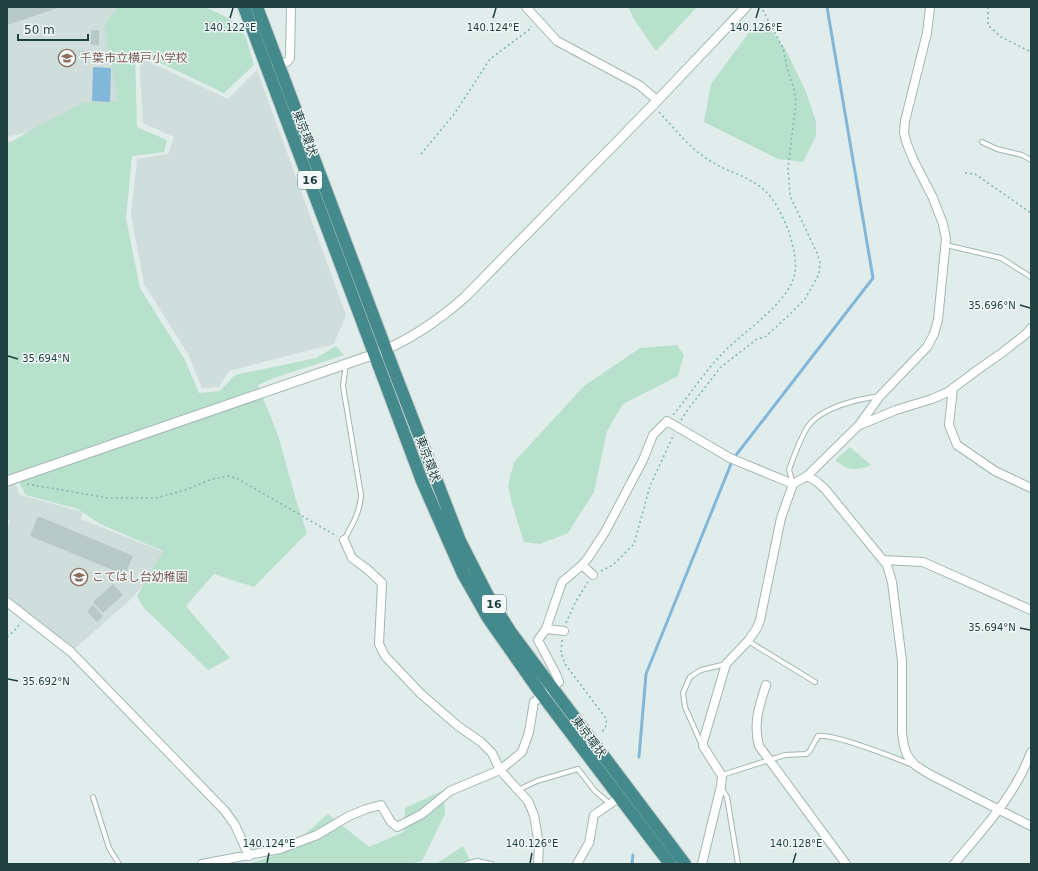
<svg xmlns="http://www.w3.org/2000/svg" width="1038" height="871" font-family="'DejaVu Sans','Noto Sans JP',sans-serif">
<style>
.built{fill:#cfdddb}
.green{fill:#b8e1cd}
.water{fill:#83b7d9}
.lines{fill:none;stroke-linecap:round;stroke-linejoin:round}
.stream{stroke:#83b7d9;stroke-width:3}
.building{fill:#b6c9c5}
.service-casing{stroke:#a3b6b4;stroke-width:6}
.minor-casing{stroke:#a3b6b4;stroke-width:10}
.tertiary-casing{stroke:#a3b6b4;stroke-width:11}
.trunk-casing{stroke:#c0cac9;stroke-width:14}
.path{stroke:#7eb5b1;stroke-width:1.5;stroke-dasharray:2 3;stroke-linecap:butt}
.service{stroke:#fff;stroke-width:4}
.minor{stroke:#fff;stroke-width:8}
.tertiary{stroke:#fff;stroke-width:9}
.trunk{stroke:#448a8c;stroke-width:12}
.ticks{fill:none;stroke:#1f403f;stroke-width:1.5}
.labels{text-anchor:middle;stroke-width:3;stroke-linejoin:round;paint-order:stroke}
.shield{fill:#f2f9f8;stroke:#5e7876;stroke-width:1}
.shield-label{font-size:11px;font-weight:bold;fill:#1f403f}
.education-label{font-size:12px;fill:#785e54;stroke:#f2f9f8;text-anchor:start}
.street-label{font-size:12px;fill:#1f403f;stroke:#f2f9f8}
.ticks-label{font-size:10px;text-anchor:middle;fill:#1f403f;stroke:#f2f9f8;stroke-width:3;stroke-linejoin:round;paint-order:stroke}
</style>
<rect width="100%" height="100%" fill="#e1edeb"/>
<path class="built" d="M7 7H125L129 108 7 137Z
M139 57 228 99 257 70 346 315 334 344 229 371 219 387 202 388 188 354 144 284 131 215 137 159 168 154 174 137 143 123Z
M15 483 20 495 83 512 81 519 171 555 131 599 72 651 7 599V528L10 522 7 518V487Z"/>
<path class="green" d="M118 7H204C220 13 239 22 246 38 249 46 251 56 254 65L224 93 135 51 137 127 167 140 164 152 132 156 126 218 140 288 185 360 199 393 220 391 235 375 316 358 336 346 344 355 271 379 258 385 278 435 296 500 307 533 254 587 214 574 186 606 230 658 208 670 142 606 137 596 163 551 100 524 78 509 26 495 14 474 7 477V141L11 142 40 125 83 103 118 101 104 25Z
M628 7H697L656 51 635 21Z
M764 22 785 48 806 92 816 121V136L803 162 778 159 704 122 711 84 750 31Z
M677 345 684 355 678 376 623 404 607 431 594 492 568 533 540 544 524 542 512 504 508 485 514 462 584 386 640 348Z
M850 447 871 465C855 471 849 471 835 460Z
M444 790 445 814 422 861 408 864H248L283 853 328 814 369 847 404 832 405 808Z
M463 846 472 864H438L440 861Z"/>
<path class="water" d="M93 67 111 68 110 102 92 101Z"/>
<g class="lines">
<path class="stream" d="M639 757 646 674 733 459 873 278 827 7
M632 864 633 855"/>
</g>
<path class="building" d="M7 7H60L7 25Z
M91 30H99V45H91Z
M79 51 105 52 104 60 79 59Z
M38 516 133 556 125 575 30 536Z
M113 584 123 595 103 613 93 602Z
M93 605 103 616 97 622 87 611Z"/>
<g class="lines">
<defs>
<path id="service" d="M982 142 997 149 1022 155 1031 160
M946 245 1001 258 1031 277
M793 483 789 470 791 464C795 454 802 434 809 425 823 407 858 399 880 396
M344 540C352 525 360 513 361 495L343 386 346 364
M748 641 815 682
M701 743 685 707 683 693 690 677 701 670 726 664
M722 775 785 755 806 754 809 752 818 736C834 733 895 758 913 765
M721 787 727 797 738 864
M518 790 537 781 578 769 595 791 610 804
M93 797 109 848 119 864
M466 864 477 861 492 864"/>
<path id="minor" d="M526 7 557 41 639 85 657 100
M268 69 287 62 290 58 291 7
M953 388 949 425 957 445 995 471 1031 488
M860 425 896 410 932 399 948 392 976 371 1003 352 1026 334 1031 328
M807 476 816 481 825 489 887 565 892 582 902 661V733L904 746 907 755 915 765 929 774 1031 826
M344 540 352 558 367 569 382 583 379 644 385 656 420 693 458 726 481 742 492 753 500 770 528 801 534 815 537 833 539 846 538 864
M883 560 923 562 1031 610
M582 565 593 575
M7 602 71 652 225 811 235 825 249 856
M546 629 562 582 582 565 588 558 605 532 643 460 653 435 667 421 730 458 793 484
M766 685C759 706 753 724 759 746L846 864
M202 864 280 849 317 835 349 816 366 809 381 805 391 822 397 827 422 814 450 791 500 770 522 752 529 732 534 702 559 682 557 676 538 640 546 629 564 631
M577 864 589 843 594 815 620 797
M702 864 721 786 722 776 703 746V742L726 664 748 641 757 628 760 620 781 518 793 484 807 476 859 425 880 396 927 347 934 334 938 320 946 239 943 224 933 198 913 159 907 144 904 133 905 121 927 33 930 7
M954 864C983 829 1015 796 1031 752"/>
<path id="tertiary" d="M7 481 375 354C408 341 438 321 465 297L653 105 746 7"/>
<path id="trunk" d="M244 7 422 481 463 574 488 618 542 695 670 864
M257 7 393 368 460 541 487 594 510 631 551 686 685 864"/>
</defs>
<use href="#service" class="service-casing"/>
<use href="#minor" class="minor-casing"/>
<use href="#tertiary" class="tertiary-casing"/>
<use href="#trunk" class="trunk-casing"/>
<path class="path" d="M988 7V25L1001 37 1031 52
M659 112C676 130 691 150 712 162 728 172 748 176 763 189 775 199 783 217 789 232 793 247 799 265 793 280 782 308 741 333 720 356 703 374 689 396 673 415
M421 154 455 113 490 59 530 29 531 26
M965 173 975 174 1031 213
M681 420 689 408 721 367 757 339 765 337 787 317 805 299 819 274 820 263 817 253 790 196 788 168 796 102 794 89 787 68 783 48 761 7
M27 484 108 498H156L185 490 212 479 229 476 238 479 337 536
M601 571 613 565 634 544 650 486 674 434
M566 623 576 601 588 582
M7 637 15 630 21 622
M562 640 561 653 565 664 605 717 607 724 601 734"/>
<use href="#service" class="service"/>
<use href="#minor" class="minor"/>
<use href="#tertiary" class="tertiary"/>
<use href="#trunk" class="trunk"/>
</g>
<path class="ticks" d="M230 18 233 8M493 18 496 8M756 18 759 8M1020 305 1030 308M8 356 18 359M1020 628 1030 630M8 679 18 681M267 863 269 853M530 863 532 853M793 863 796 853"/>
<defs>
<symbol id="school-ring" viewBox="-11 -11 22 22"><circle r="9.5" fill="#f2f9f8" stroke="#8d6e63" stroke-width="1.5"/><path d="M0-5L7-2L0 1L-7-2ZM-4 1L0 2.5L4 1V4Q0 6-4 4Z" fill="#8d6e63"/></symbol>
</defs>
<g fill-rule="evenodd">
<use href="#school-ring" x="57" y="48" width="20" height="20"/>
<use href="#school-ring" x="69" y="567" width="20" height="20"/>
</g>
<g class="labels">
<g class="shield">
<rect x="298" y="171" width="24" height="18" rx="3"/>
<rect x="482" y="595" width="24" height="18" rx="3"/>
</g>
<g class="shield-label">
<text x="310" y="184">16</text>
<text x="494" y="608">16</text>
</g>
<g class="education-label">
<text x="80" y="62">千葉市立横戸小学校</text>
<text x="92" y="581">こてはし台幼稚園</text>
</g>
<g class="street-label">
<text transform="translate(305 133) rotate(69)" y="4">東京環状</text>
<text transform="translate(428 459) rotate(69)" y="4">東京環状</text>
<text transform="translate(589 737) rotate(53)" y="4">東京環状</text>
</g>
</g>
<g class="ticks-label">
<text x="230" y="31">140.122°E</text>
<text x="493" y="31">140.124°E</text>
<text x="756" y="31">140.126°E</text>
<text x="992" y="309">35.696°N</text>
<text x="46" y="362">35.694°N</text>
<text x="992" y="631">35.694°N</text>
<text x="46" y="685">35.692°N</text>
<text x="269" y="847">140.124°E</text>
<text x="532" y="847">140.126°E</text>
<text x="796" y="847">140.128°E</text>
</g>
<rect width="1038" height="871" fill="none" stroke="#1f403f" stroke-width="16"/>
<path d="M18 34v6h70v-6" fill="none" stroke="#1f403f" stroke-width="2"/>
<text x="24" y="34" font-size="12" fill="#1f403f" stroke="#f2f9f8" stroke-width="3" paint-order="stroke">50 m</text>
</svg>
